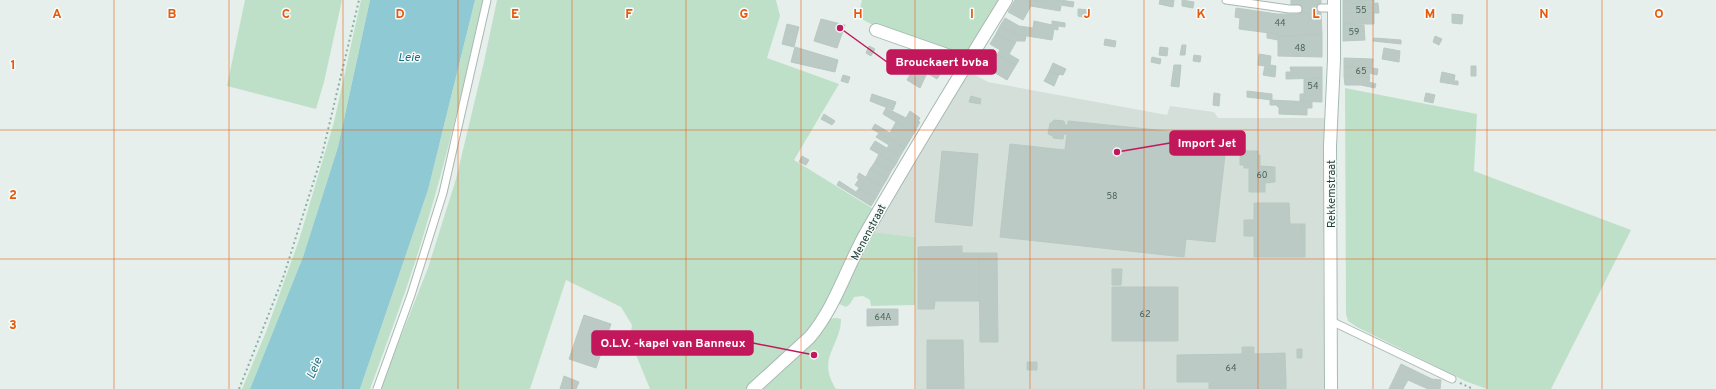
<svg xmlns="http://www.w3.org/2000/svg" width="1716" height="389" font-family="Overpass,sans-serif">
<style>
.built{fill:#d4dfda}
.green{fill:#bfe0c8}
.water{fill:#8ec9d4}
.building{fill:#bbcac4;stroke:#b8c9c2}
.lines{fill:none;stroke-linecap:round;stroke-linejoin:round}
.lane-casing{stroke:#a8b8b2;stroke-width:9}
.street-casing{stroke:#a8b8b2;stroke-width:14}
.secondary-casing{stroke:#a4bbb3;stroke-width:14}
.path{stroke:#86b3a5;stroke-width:2;stroke-dasharray:2 3;stroke-linecap:butt}
.lane{stroke:#fff;stroke-width:7}
.street{stroke:#fff;stroke-width:12}
.secondary{stroke:#fff;stroke-width:12}
.grid{fill:none;stroke:#e8590c;stroke-width:1;stroke-opacity:0.55}
.labels{text-anchor:middle;stroke-width:3;stroke-linejoin:round;paint-order:stroke}
.number-label{font-size:9px;fill:#4a645c}
.street-label{font-size:11px;fill:#24423a;stroke:#f7fbf9}
.water-label{font-size:12px;font-style:italic;fill:#1c6f80;stroke:#f7fbf9}
.grid-label{font-size:13px;text-anchor:middle;font-weight:bold;fill:#e8590c;stroke:#f7fbf9;stroke-width:3;stroke-linejoin:round;paint-order:stroke}
.leader{fill:none;stroke:#c2185b;stroke-width:1.5}
.callout-dot{fill:#c2185b;stroke:#f7fbf9;stroke-width:1.5}
.callout{fill:#c2185b;stroke:#c2185b;stroke-width:1.5}
.callout-label{font-size:12px;text-anchor:middle;font-weight:bold;fill:#fff}
</style>
<rect width="100%" height="100%" fill="#e6efeb"/>
<path class="built" d="M968 71 988 82 1167 115 1170 106 1214 112 1218 118H1325L1323 266 1326 389H916L915 237 873 232Z"/>
<path class="green" d="M245 0H342L324 82 316 109 227 86Z
M361 0H370L338 147 303 257 250 389H242L266 332 299 240 334 122Z
M475 0H483C466 75 449 150 427 223 411 279 390 334 370 389H360L428 190Z
M497 0H776L780 16 767 58 839 84 794 160 875 210 816 323 799 341 780 356 746 389H650L630 340 632 325 621 307 566 280 530 389H380L428 268 456 179 484 62Z
M862 0H1000L969 50 956 53 873 25 858 17Z
M1345 88 1477 114 1474 171 1631 230 1551 389H1487L1465 381 1357 327 1348 321 1346 314Z
M873 232 915 237V305L871 306 870 300 863 296 854 297 850 304 846 307 837 303Z
M836 318 841 319C841 346 816 358 836 389H759L817 338 824 329 829 319Z"/>
<path class="water" d="M370 0H475L428 190 360 389H250L303 257 338 147Z"/>
<path class="building" d="M1015 0H1031L1061 6 1060 11 1031 6 1023 20 1008 12Z
M1031 0H1060L1074 2 1073 7Z
M1160 0H1174L1173 7 1159 4Z
M1182 0 1194 2 1193 8 1182 6Z
M1291 0H1321V14H1298L1297 5 1291 6Z
M1343 0H1374V2L1343 3Z
M1343 3H1378L1379 13H1343Z
M1236 8 1277 14H1321L1322 35 1278 36 1277 34 1239 29 1240 18 1235 17Z
M1078 9 1089 10 1088 18 1078 16Z
M1343 13H1374V18H1359V24H1343Z
M1452 14 1463 15 1462 24 1452 23Z
M1005 18 1019 26 1033 28 1034 21 1052 25V21L1065 23V27L1058 26V30L1054 29 1052 40 1015 34 1000 26Z
M1359 18H1374V24H1359Z
M821 19 845 25 837 48 814 41Z
M787 24 799 27 794 47 782 44Z
M1343 24 1364 25 1365 40 1343 41Z
M1000 26 1015 34 1026 36 1025 41H1010L996 34Z
M1267 32 1277 34 1278 40 1267 38Z
M996 34 1010 41 1016 42 1009 54 1019 60 1016 65 997 55 1000 50 990 44Z
M1322 35V57L1278 56V36Z
M1435 36 1442 39 1439 45 1433 42Z
M1374 38 1401 40V44L1373 41Z
M1105 39 1116 41 1115 47 1104 45Z
M1182 45H1186L1185 55H1180Z
M869 46 875 49 871 56 866 53Z
M795 47 838 60 835 72 791 62Z
M1160 47 1168 48 1167 56 1159 55Z
M1384 48 1400 51 1399 62 1382 59Z
M1259 54 1271 56 1270 65 1276 66 1275 77 1263 75 1265 66 1258 65Z
M997 55 1016 65 1007 80 989 69Z
M1194 55 1201 56 1200 62 1193 61Z
M920 56 943 70 937 79 927 73 920 88 907 80Z
M1152 57 1161 59 1160 64 1151 62Z
M1344 58 1373 59 1372 68 1344 67Z
M1053 63 1066 69 1063 75 1049 72Z
M1174 65H1181L1179 87 1171 86Z
M1471 66H1476V76H1471Z
M1290 67H1322V78L1286 79V72H1291Z
M1344 67 1372 68 1378 69 1377 75 1370 73 1369 77 1363 76 1358 77V76H1344Z
M1049 72 1059 74 1054 86 1044 81Z
M1442 72 1455 75 1454 81H1458V85L1440 82Z
M843 75 850 77 848 83 841 81Z
M1344 76H1358V77L1363 76 1370 77 1369 82 1376 84 1375 88 1361 85H1345Z
M1322 78V102L1300 101V94H1304V79Z
M1247 91 1272 94V100L1247 97Z
M1214 93 1220 94 1219 106 1213 105Z
M1426 93 1435 95 1433 103 1424 101Z
M872 94 896 102 893 110 870 101Z
M971 96 981 99 980 104 969 102Z
M1270 100 1312 102V108H1307V115L1279 114V108L1276 105H1270Z
M886 108 906 118 910 111 920 118 918 121 920 122 914 133 883 114Z
M824 114 835 121 832 125 821 119Z
M1054 120 1064 121 1065 125H1068V121L1197 134 1195 152 1225 155 1215 242 1186 239 1184 257 1000 237 1010 144 1065 150 1067 134H1064L1063 139 1053 138V136L1048 134 1050 123H1051Z
M896 122 914 133 905 148 872 129 875 124 890 133Z
M879 133 905 148 900 156 887 148 889 145 876 137Z
M875 141 900 156 896 164 870 149Z
M942 151 978 154 972 226 935 222Z
M1240 151H1258V155H1260V166L1275 167V182L1265 183V192H1249V168H1244V165H1240Z
M879 154 896 164 891 171 875 162Z
M802 156 809 160 806 165 799 162Z
M875 162 891 171 887 179 870 169Z
M870 169 887 179 882 187 866 177Z
M859 173 882 187 876 198 855 185 859 179 857 178Z
M839 181 856 192 859 188 876 198 871 206 837 185Z
M1254 203H1289L1290 224H1302L1303 257H1254V236H1244V220H1254Z
M1302 224H1305V257H1303Z
M962 246V253H979V301H935L934 309H918V247Z
M979 253H997L998 342H980Z
M1112 269H1122L1121 285H1112Z
M1112 287H1178V341H1112Z
M867 309H898V325L867 326Z
M584 315 611 324 596 368 569 359Z
M927 340H963L964 389H927Z
M1242 347H1254V354L1285 353 1286 381H1280V389H1209V382H1177V355L1242 354Z
M1297 349H1302V358H1297Z
M1027 362H1037V370H1027Z
M1401 364 1432 379 1441 380 1440 389H1428L1408 380 1403 389H1389Z
M564 376 579 382 576 389H560Z
M1280 381H1286V389H1280Z"/>
<g class="lines">
<defs>
<path id="lane" d="M1226 0 1289 9H1298
M1321 8H1334
M1331 321 1452 379
M377 389 411 295 443 193 487 0"/>
<path id="street" d="M876 30 967 62
M753 389 810 337C836 306 847 266 867 231 912 153 959 76 1006 0"/>
<path id="secondary" d="M1331 389 1330 146 1334 60V0"/>
</defs>
<use href="#lane" class="lane-casing"/>
<use href="#street" class="street-casing"/>
<use href="#secondary" class="secondary-casing"/>
<path class="path" d="M1460 383 1473 389
M239 389 283 278 322 155 359 0"/>
<use href="#lane" class="lane"/>
<use href="#street" class="street"/>
<use href="#secondary" class="secondary"/>
</g>
<path class="grid" d="M114 0V389M229 0V389M343 0V389M458 0V389M572 0V389M686 0V389M801 0V389M915 0V389M1030 0V389M1144 0V389M1258 0V389M1373 0V389M1487 0V389M1602 0V389M0 130H1716M0 259H1716"/>
<g class="labels">
<g class="number-label">
<text x="1361" y="13">55</text>
<text x="1280" y="26">44</text>
<text x="1354" y="35">59</text>
<text x="1300" y="51">48</text>
<text x="1361" y="74">65</text>
<text x="1313" y="89">54</text>
<text x="1262" y="178">60</text>
<text x="1112" y="199">58</text>
<text x="1145" y="317">62</text>
<text x="883" y="320">64A</text>
<text x="1231" y="371">64</text>
</g>
<g class="street-label">
<text transform="translate(1331 194) rotate(-90)" y="4">Rekkemstraat</text>
<text transform="translate(868 232) rotate(-62)" y="4">Menenstraat</text>
</g>
<g class="water-label">
<text x="409" y="61">Leie</text>
<text transform="translate(314 368) rotate(-67)" y="4">Leie</text>
</g>
</g>
<g class="grid-label">
<text x="57" y="18">A</text>
<text x="172" y="18">B</text>
<text x="286" y="18">C</text>
<text x="400" y="18">D</text>
<text x="515" y="18">E</text>
<text x="629" y="18">F</text>
<text x="744" y="18">G</text>
<text x="858" y="18">H</text>
<text x="972" y="18">I</text>
<text x="1087" y="18">J</text>
<text x="1201" y="18">K</text>
<text x="1316" y="18">L</text>
<text x="1430" y="18">M</text>
<text x="1544" y="18">N</text>
<text x="1659" y="18">O</text>
<text x="13" y="69">1</text>
<text x="13" y="199">2</text>
<text x="13" y="329">3</text>
</g>
<path class="leader" d="M840 28L887 62M1117 152L1170 143M814 355L753 343"/>
<g class="callout-dot">
<circle cx="840" cy="28" r="4"/>
<circle cx="1117" cy="152" r="4"/>
<circle cx="814" cy="355" r="4"/>
</g>
<g class="callout">
<rect x="887" y="50" width="109" height="24" rx="4"/>
<rect x="1170" y="131" width="75" height="24" rx="4"/>
<rect x="592" y="331" width="161" height="24" rx="4"/>
</g>
<g class="callout-label">
<text x="942" y="66">Brouckaert bvba</text>
<text x="1207" y="147">Import Jet</text>
<text x="673" y="347">O.L.V. -kapel van Banneux</text>
</g>
</svg>
